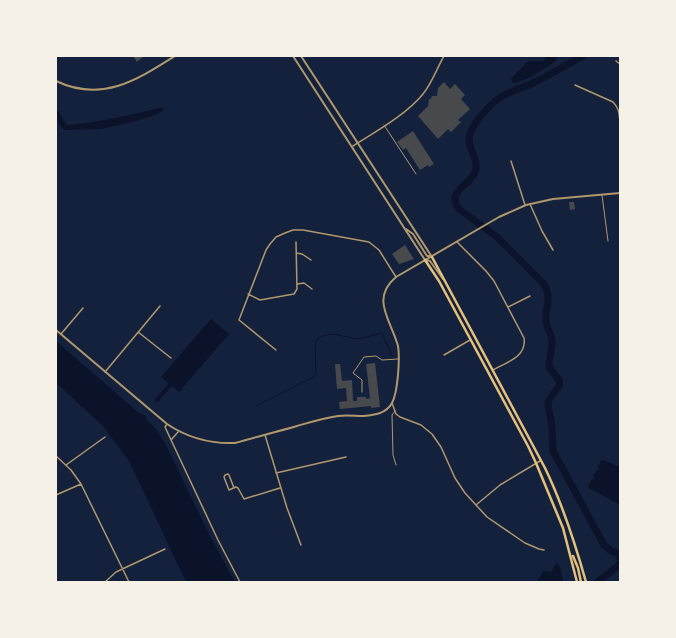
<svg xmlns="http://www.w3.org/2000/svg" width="676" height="638" font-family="Lato,sans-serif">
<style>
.water{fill:#0b132b}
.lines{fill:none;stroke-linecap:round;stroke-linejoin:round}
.stream{stroke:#0b132b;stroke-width:1}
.canal{stroke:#0b132b;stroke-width:4}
.river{stroke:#0b132b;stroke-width:7}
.building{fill:#48494c}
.service{stroke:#b1986c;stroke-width:1}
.minor{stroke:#b1986c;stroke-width:1.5}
.tertiary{stroke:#b1986c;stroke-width:2}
.secondary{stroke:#e5c07b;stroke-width:2.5}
</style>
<rect width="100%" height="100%" fill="#14213d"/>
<path class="water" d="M546 56H555L557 58 556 61 531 77 515 83H513L511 79 528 61H544Z
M161 107 164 110C158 117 109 128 99 129 88 129 76 130 65 130 58 127 56 118 56 111H58L67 125 94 122 139 113Z
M211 319 229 334 179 392 161 377Z
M56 341 139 413 145 415 147 420 156 429 165 443 211 538 235 582H186L129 461 102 425 56 383Z
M601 460H604L620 467V505L589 488 588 486 592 479H594L593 476 597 470H599L598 467Z
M557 562 561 569 563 582H537L543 571H546L551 572Z"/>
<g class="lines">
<path class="stream" d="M256 406 313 377 316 374 315 346 317 340 322 336 333 334 358 339 382 333 392 356
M600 580 602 582"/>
<path class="canal" d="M157 400 170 385"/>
<path class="river" d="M583 56C567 65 551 74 535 82 523 88 509 91 498 99 491 104 485 111 479 118 476 123 472 128 470 134 465 146 480 159 475 172 470 186 446 190 459 209L497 237 543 283C553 297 545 306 546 321 547 329 552 335 552 342 552 350 549 358 549 367L559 380 560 385 548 401V406L552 426 553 451 604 545 611 551 617 553 620 558
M597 582 617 567 620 563"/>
</g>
<path class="building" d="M133 56H144L137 62Z
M444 82 450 89 455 84 465 95 461 99 470 109 458 120 461 122 451 132 448 129 438 139 418 116 428 106 429 99H431L432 96H437L438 88Z
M413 131 434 164 429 167 428 165 420 170 406 148 403 150 397 142Z
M569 202H574L575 209 570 210Z
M405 245 414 259 399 264 392 254Z
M375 363 380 407 371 408V406L340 409 339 402 347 401 346 388 337 389 335 364H340L342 381 352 380 353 401H357V397H366V399L370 398 366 364Z"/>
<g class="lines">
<path class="service" d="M384 125 416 174
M602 195 608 241
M362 392V380L353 373 364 357 376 356 382 360 398 359
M395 411 392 415 393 455 396 465"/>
<path class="minor" d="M616 61 620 64
M575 85 613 102C619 108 619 113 620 121
M353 146C375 132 406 115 423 94 432 83 437 68 444 56
M511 161 525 205
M530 204 542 231 553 250
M457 242 486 271 494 281 524 338C527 357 507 362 493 370
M296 253 302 254 311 260
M297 284 304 283 312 289
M248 294 260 300 294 294 297 289 296 242
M508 307 530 296
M138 332 171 358
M61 334 83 308
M276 350 239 320 266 250 270 244 276 237 285 233 293 230H303L369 242 379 250 396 277
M444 355 470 340
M105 372 160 306
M392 403 396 414 400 417 421 425 432 434 441 447 455 478 465 493 487 517 525 543 539 549 544 550
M167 424 165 427 218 540 240 582
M265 435 287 508 301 545
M171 440 178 432
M56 456 71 470 81 484 129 582
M66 465 105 437
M276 473 346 457
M234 488 229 475 228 474 225 475 224 477 229 490 236 487 238 488 244 499 280 488
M56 495 81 484
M476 505 500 485 540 461
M105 582 116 572 165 549"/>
<path class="tertiary" d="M293 56 425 260
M301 56 432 257
M56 81C102 103 137 80 175 56
M406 229 413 234 427 256H430
M426 260 430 261 443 279
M56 330 167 424C188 438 210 444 235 443 256 437 276 432 297 426 311 422 324 418 338 416 346 415 355 416 363 416 374 415 386 414 392 403 398 392 400 358 398 346 391 320 370 299 396 277L499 217 526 205 553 199 620 193"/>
<path class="secondary" d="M432 257 545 468C563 505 575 543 586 582
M425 260 439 281 528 446 536 463 563 528 577 582
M573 556 578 568 581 582"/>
</g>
<rect width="676" height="638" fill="none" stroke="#f6f1e7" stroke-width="114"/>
</svg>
